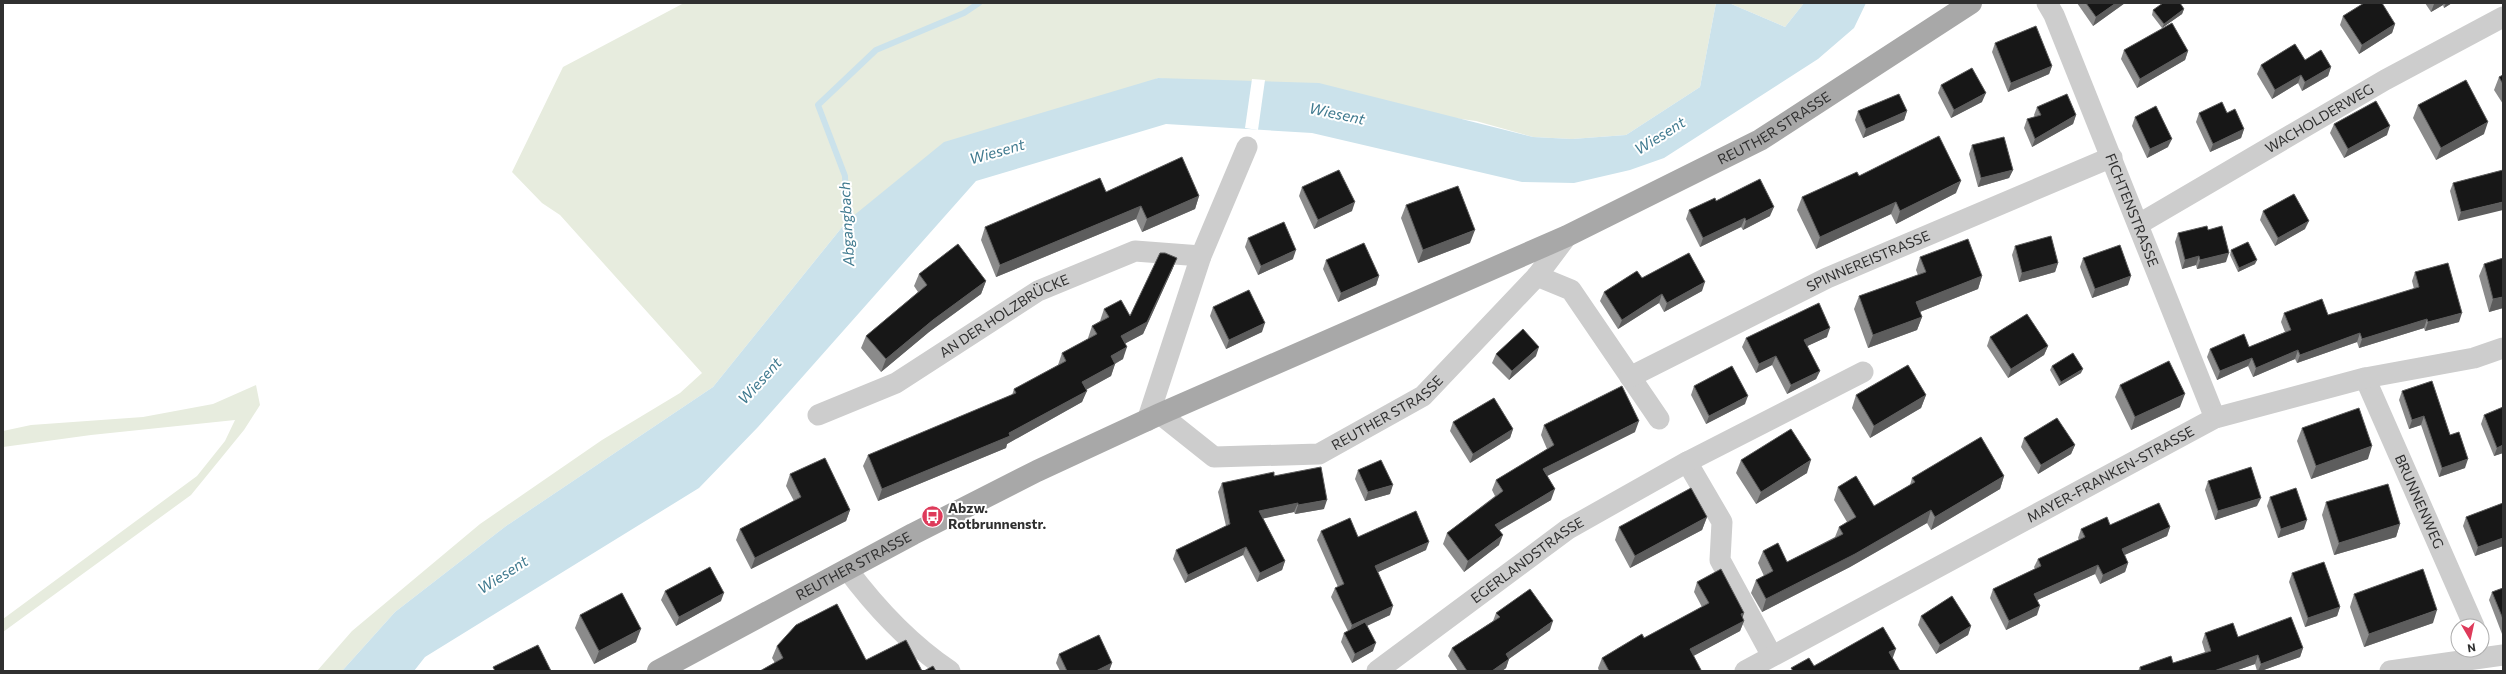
<svg xmlns="http://www.w3.org/2000/svg" width="2506" height="674" font-family="Commissioner,sans-serif">
<style>
.green{fill:#e7ecde}
.water{fill:#cbe2eb}
.pier{fill:#fff}
.lines{fill:none;stroke-linecap:round;stroke-linejoin:round}
.stream{stroke:#cbe2eb;stroke-width:6}
.street{stroke:#cdcdcd;stroke-width:21}
.primary{stroke:#a8a8a8;stroke-width:22}
.wall{fill:#8b8b8b}
.shaded-wall{fill:#5d5d5d}
.building{fill:#171717;stroke:#5d5d5d}
.labels{text-anchor:middle;stroke-width:4;stroke-linejoin:round;paint-order:stroke}
.street-label{font-size:14px;fill:#303030;stroke:#fff}
.poi-label{font-size:14px;font-weight:bold;fill:#303030;stroke:#fff;text-anchor:start}
.water-label{font-size:15px;font-style:italic;fill:#407a8f;stroke:#fff}
</style>
<rect width="100%" height="100%" fill="#fff"/>
<path class="green" d="M684 3H1716L1700 87 1626 135 1572 139 1533 137 1476 121 1158 78 847 221 713 387 506 526 395 612 342 671H317L352 631 480 524 602 440 680 393 702 373 560 215 542 203 512 172 563 67Z
M1729 3H1804L1785 27Z
M256 385 260 405 244 430 191 495 3 632V619L197 476 225 441 235 420 91 435 3 447V431L31 425 143 417 213 404Z"/>
<path class="water" d="M1716 3H1729L1785 27 1804 3H1866L1854 28 1818 59 1664 158 1630 170 1574 183 1522 182 1312 133 1166 124 976 181 758 427 699 488 425 657 414 671H342L395 612 506 526 713 387 847 221 944 142 1158 78 1319 83 1533 137 1572 139 1626 135 1700 87Z"/>
<path class="pier" d="M1252 79 1265 80 1258 130 1245 128Z"/>
<g class="lines">
<path class="stream" d="M847 228 845 176 818 105 876 50 964 13 979 3"/>
<g class="street">
<path id="s1" d="M2047 3 2054 15 2215 418"/>
<path id="s2" d="M2139 224 2385 80 2503 17"/>
<path d="M1537 276 1571 290 1659 419"/>
<path id="s3" d="M1630 377 1827 278 2112 157"/>
<path id="s4" d="M2365 378 2474 626"/>
<path id="s5" d="M1160 414 1214 457 1319 454 1423 396 1537 276 1567 236"/>
<path id="s6" d="M818 415 896 383 1038 291 1135 251 1201 256"/>
<path d="M1147 421 1201 256 1247 147"/>
<path d="M1687 462 1722 522 1720 560 1772 656"/>
<path d="M847 569C876 608 910 644 950 671"/>
<path id="s7" d="M1377 671 1568 529 1687 462 1863 372"/>
<path id="s8" d="M1745 671 2215 418 2365 378 2474 358 2503 348"/>
<path d="M2390 671 2503 655"/>
</g>
<path class="primary" id="s9" d="M658 671 913 534 1037 471 1160 414 1567 236 1760 140 1971 3"/>
</g>
<path class="wall" d="M2077 3H2125L2093 26Z
M2425 3H2452L2444 8 2443 5 2431 12Z
M2184 9 2182 14 2162 28 2152 15 2153 10Z
M2343 16 2395 24 2392 33 2359 54 2340 25Z
M1995 43 2052 66 2049 74 2008 92 1992 52Z
M2124 50 2188 51 2185 60 2137 88 2121 59Z
M2261 65 2331 67 2328 76 2302 91 2298 83 2272 99 2257 74Z
M2503 75V104L2494 90 2499 77Z
M1941 85 1982 102 1951 118 1938 93Z
M2418 105 2484 134 2436 160 2413 118Z
M2037 107 2076 115 2073 124 2032 147 2024 128 2027 119 2035 117 2034 115Z
M1858 111H1907L1904 120 1863 138 1855 120Z
M2199 113H2227L2244 129 2241 138 2210 152 2196 122Z
M2135 117 2168 147 2147 158 2132 126Z
M2334 124 2387 135 2344 158 2330 133Z
M1972 145 2013 170 2009 178 1978 187 1969 154Z
M2503 170 2458 221 2450 191 2453 183Z
M1859 176 1956 193 1896 224 1891 214 1816 249 1797 210 1802 197Z
M1302 187 1352 211 1314 229 1299 196Z
M1106 192 1199 196 1195 209 1142 232 1136 219 996 277 981 240 985 227Z
M1716 201 1770 216 1743 230 1741 227 1700 247 1686 219 1689 210Z
M1406 205 1470 243 1418 263 1401 218Z
M2263 211 2305 229 2275 246 2260 220Z
M2208 230 2226 262 2197 269 2196 265 2182 269 2175 242 2178 233Z
M1248 238 1293 259 1258 275 1245 247Z
M2015 246 2058 263 2055 272 2019 282 2012 255Z
M2231 250 2255 264 2238 272 2230 255Z
M1920 257 1982 276 1978 289 1920 312 1922 317 1917 330 1868 348 1854 309 1859 296 1918 275 1916 270Z
M1177 258 1172 270 1143 334 1125 343 1123 359 1115 364 1111 376 1086 390 1082 402 1007 444 1006 448 878 501 863 466 868 455 1012 395 1014 389 1058 365 1062 353 1088 339V338L1092 326 1100 321 1104 309 1130 316Z
M2083 258 2128 285 2092 298 2080 267Z
M1326 260 1379 276 1376 285 1338 302 1323 269Z
M2484 264 2503 308 2489 312 2479 276Z
M2415 272 2459 322 2425 331 2424 328 2359 348 2357 342 2297 363 2295 359 2253 377 2248 366 2217 380 2207 357 2210 349 2249 347 2285 332 2281 322 2284 313 2328 315 2414 289 2412 281Z
M919 274 986 281 981 294 929 332 881 372 861 348 866 336 918 292 914 286Z
M1642 278 1702 291 1664 312 1659 303 1618 329 1600 301 1604 292Z
M1213 307 1262 332 1226 349 1210 316Z
M1827 337 1807 346 1820 371 1816 379 1787 394 1772 365 1756 373 1742 347 1746 338Z
M1990 337 2048 346 2044 355 2008 378 1987 346Z
M1496 354 1536 356 1509 380 1492 363Z
M2052 366 2081 373 2059 386 2050 370Z
M2120 385 2180 407 2131 430 2115 397Z
M1694 386 1745 404 1706 424 1691 395Z
M2402 391 2450 435 2465 468 2439 477 2421 425 2409 429 2399 400Z
M1856 395H1926L1921 408 1870 438 1852 408Z
M2484 415 2503 453 2494 456 2481 424Z
M1453 422 1513 429 1510 438 1470 463 1450 431Z
M1544 425 1635 432 1547 476 1551 500 1500 530 1499 545 1464 572 1443 544 1447 533 1495 496 1492 490 1496 480 1547 449 1541 435Z
M2302 428 2368 459 2311 479 2297 441Z
M2024 438 2075 445 2071 454 2038 474 2021 447Z
M1741 460 1807 473 1756 504 1736 473Z
M1358 470 1390 494 1365 501 1355 479Z
M790 474 850 510 846 521 751 569 736 540 740 529 794 501 786 486Z
M1274 476 1324 509 1295 514 1294 512 1263 518 1285 561 1282 570 1257 582 1243 555 1185 583 1173 559 1176 550 1226 526 1218 492 1222 483Z
M2004 476 2000 489 1931 530 1927 523 1850 567 1762 612 1751 593 1756 580 1764 576 1758 563 1763 551 1787 562 1835 537 1839 527 1847 522 1834 500 1838 487 1874 506 1910 485 1912 478Z
M2208 481 2257 506 2215 520 2205 490Z
M2270 497 2304 529 2278 538 2267 506Z
M2326 502 2400 524 2396 537 2334 555 2322 515Z
M2503 503V546L2475 556 2463 526 2466 517Z
M1707 517 1702 530 1630 568 1615 540 1619 527Z
M2110 525 2170 527 2167 536 2124 555 2128 563 2125 572 2100 584 2095 574 2037 600V615L2006 630 1990 598 1993 589 2035 569 2034 567 2038 559 2079 540 2078 538 2081 529Z
M1321 531 1358 537 1426 550 1378 572 1390 615 1367 626 1373 651 1352 663 1341 642 1344 633 1348 631 1331 597 1335 588 1338 587 1317 540Z
M2292 573 2340 607 2337 616 2305 627 2289 582Z
M1697 582 1744 613 1742 618 1744 621 1740 631 1693 656 1701 671H1599L1598 668 1602 658 1644 638 1702 607 1694 592Z
M2503 588V634H2502L2489 600 2492 592Z
M665 591 721 601 676 626 661 600Z
M2354 594 2433 623 2364 647 2350 607Z
M1496 613 1550 630 1509 659 1506 668 1502 671H1458L1448 656 1452 648 1493 621Z
M580 615 636 642 594 664 575 628Z
M1921 616 1971 626 1968 635 1936 654 1918 625Z
M2205 633 2238 637 2303 648 2300 657 2261 671H2257L2255 664 2235 671H2138L2140 667 2173 663 2205 652 2202 642Z
M777 646 866 660 775 663 772 658Z
M1059 654 1112 663 1109 671H1060L1056 663Z"/>
<path class="shaded-wall" d="M2116 3H2125L2093 26 2096 17Z
M2435 3H2443V5L2431 12 2434 4Z
M2446 3H2452L2444 8Z
M2184 9 2182 14 2162 28 2164 24Z
M2395 24 2392 33 2359 54 2362 45Z
M2188 51 2185 60 2137 88 2140 79Z
M2052 66 2049 74 2008 92 2011 83Z
M2331 67 2328 76 2302 91 2305 82Z
M2301 75 2298 83 2272 99 2275 90Z
M1986 93 1982 102 1951 118 1954 110Z
M1907 111 1904 120 1863 138 1866 129Z
M2076 115 2073 124 2032 147 2035 139Z
M2488 122 2484 134 2436 160 2441 148Z
M2390 126 2387 135 2344 158 2348 149Z
M2244 129 2241 138 2210 152 2213 144Z
M2172 139 2168 147 2147 158 2150 149Z
M2013 170 2009 178 1978 187 1981 178Z
M1961 181 1956 193 1896 224 1900 211Z
M1199 196 1195 209 1142 232 1147 219Z
M1355 202 1352 211 1314 229 1318 220Z
M1896 202 1891 214 1816 249 1820 237Z
M2503 202V210L2458 221 2461 212Z
M1141 206 1136 219 996 277 1000 265Z
M1774 207 1770 216 1743 230 1746 221Z
M1745 218 1741 227 1700 247 1703 238Z
M2309 221 2305 229 2275 246 2278 238Z
M1475 230 1470 243 1418 263 1423 250Z
M1296 250 1293 259 1258 275 1261 266Z
M2229 253 2226 262 2197 269 2200 260Z
M2199 256 2196 265 2182 269 2185 260Z
M1177 258 1172 270 1143 334 1117 348 1121 336Z
M2257 260 2255 264 2238 272 2239 268Z
M2058 263 2055 272 2019 282 2022 273Z
M1379 276 1376 285 1338 302 1341 293Z
M1982 276 1978 289 1912 315 1916 302Z
M2131 276 2128 285 2092 298 2095 289Z
M986 281 981 294 929 332 881 372 886 359 933 320Z
M1705 282 1702 291 1664 312 1667 303Z
M1662 294 1659 303 1618 329 1622 320Z
M2503 297V308L2489 312 2493 299Z
M2462 313 2459 322 2425 331 2428 322Z
M1922 317 1917 330 1868 348 1873 335Z
M2427 319 2424 328 2359 348 2362 339Z
M1265 323 1262 332 1226 349 1229 340Z
M1830 328 1827 337 1801 349 1804 340Z
M2360 333 2357 342 2297 363 2300 355Z
M2048 346 2044 355 2008 378 2011 369Z
M1127 347 1123 359 1107 368 1111 356Z
M1539 347 1536 356 1509 380 1512 371Z
M2298 350 2295 359 2253 377 2256 368Z
M1776 356 1772 365 1756 373 1759 364Z
M2252 358 2248 366 2217 380 2220 371Z
M1115 364 1111 376 1078 394 1082 382Z
M2083 369 2081 373 2059 386 2061 382Z
M1820 371 1816 379 1787 394 1791 385Z
M1087 391 1082 402 1007 444 1006 448 878 501 882 489 1009 433Z
M2185 394 2180 407 2131 430 2135 417Z
M1926 395 1921 408 1870 438 1874 426Z
M1748 396 1745 404 1706 424 1709 416Z
M2424 416 2421 425 2409 429 2412 420Z
M1639 421 1635 432 1539 480 1543 469Z
M1513 429 1510 438 1470 463 1473 454Z
M2075 445 2071 454 2038 474 2041 465Z
M2503 445V453L2494 456 2497 448Z
M2372 446 2368 459 2311 479 2316 466Z
M2468 459 2465 468 2439 477 2442 468Z
M1811 460 1807 473 1756 504 1761 492Z
M2004 476 2000 489 1931 530 1935 517Z
M1393 485 1390 494 1365 501 1368 492Z
M1555 489 1551 500 1491 535 1495 525Z
M2261 498 2257 506 2215 520 2218 511Z
M1327 500 1324 509 1295 514 1298 505Z
M1298 503 1294 512 1256 520 1259 511Z
M850 510 846 521 751 569 755 558Z
M1931 510 1927 523 1850 567 1762 612 1766 599Z
M1707 517 1702 530 1630 568 1635 556Z
M2307 520 2304 529 2278 538 2281 529Z
M2400 524 2396 537 2334 555 2339 543Z
M2170 527 2167 536 2118 558 2122 549Z
M1503 535 1499 545 1464 572 1468 561Z
M2503 538V546L2475 556 2478 547Z
M1429 542 1426 550 1372 575 1375 566Z
M1246 547 1243 555 1185 583 1188 575Z
M1285 561 1282 570 1257 582 1260 573Z
M2128 563 2125 572 2100 584 2103 575Z
M2098 565 2095 574 2031 603 2034 594Z
M724 593 721 601 676 626 679 617Z
M1393 606 1390 615 1349 634 1352 625Z
M2040 606 2037 615 2006 630 2009 621Z
M2340 607 2337 616 2305 627 2308 618Z
M2437 610 2433 623 2364 647 2369 634Z
M1744 613 1741 622 1744 621 1740 631 1686 660 1690 649Z
M1553 621 1550 630 1503 663 1506 654Z
M1971 626 1968 635 1936 654 1940 645Z
M641 629 636 642 594 664 599 651Z
M1376 643 1373 651 1352 663 1355 654Z
M2303 648 2300 657 2261 671H2258L2261 664Z
M1896 649 1892 660 1889 652Z
M2258 655 2255 664 2235 671H2214Z
M1509 659 1506 668 1502 671H1492Z
M1112 663 1109 671H1096Z"/>
<path class="building" d="M2086 3H2116L2096 17Z
M2163 3H2180L2184 9 2164 24 2153 10Z
M2364 3H2382L2395 24 2362 45 2343 16Z
M2172 23 2188 51 2140 79 2124 50Z
M2036 26 2052 66 2011 83 1995 43Z
M2295 44 2305 60 2321 50 2331 67 2305 82 2301 75 2275 90 2261 65Z
M1972 68 1986 93 1954 110 1941 85Z
M2503 75V84L2499 77Z
M2466 80 2488 122 2441 148 2418 105Z
M1899 94 1907 111 1866 129 1858 111Z
M2067 94 2076 115 2035 139 2027 119 2041 115 2037 107Z
M2376 101 2390 126 2348 149 2334 124Z
M2222 102 2227 113 2235 109 2244 129 2213 144 2199 113Z
M2156 106 2172 139 2150 149 2135 117Z
M1939 136 1961 181 1900 211 1896 202 1820 237 1802 197 1857 172 1859 176Z
M2004 137 2013 170 1981 178 1972 145Z
M1182 157 1199 196 1147 219 1141 206 1000 265 985 227 1100 178 1106 192Z
M1339 170 1355 202 1318 220 1302 187Z
M2503 170V202L2461 212 2453 183Z
M1760 179 1774 207 1746 221 1745 218 1703 238 1689 210 1715 198 1716 201Z
M1458 186 1475 230 1423 250 1406 205Z
M2294 194 2309 221 2278 238 2263 211Z
M1284 222 1296 250 1261 266 1248 238Z
M2207 226 2208 230 2222 226 2229 253 2200 260 2199 256 2185 260 2178 233Z
M2051 236 2058 263 2022 273 2015 246Z
M1968 239 1982 276 1916 302 1922 317 1873 335 1859 296 1926 272 1920 257Z
M2248 242 2257 260 2239 268 2231 250Z
M1364 243 1379 276 1341 293 1326 260Z
M958 244 986 281 933 320 886 359 866 336 927 285 919 274Z
M2120 245 2131 276 2095 289 2083 258Z
M1160 253H1165L1177 258 1147 322 1121 336 1127 347 1111 356 1115 364 1082 382 1087 391 1009 433 1010 436 882 489 868 455 1016 393 1014 389 1066 361 1062 353 1097 334 1092 326 1109 317 1104 309 1121 300 1130 316Z
M1689 253 1705 282 1667 303 1662 294 1622 320 1604 292 1637 271 1642 278Z
M2503 258V297L2493 299 2484 264Z
M2448 263 2462 313 2428 322 2427 319 2362 339 2360 333 2300 355 2298 350 2256 368 2252 358 2220 371 2210 349 2244 334 2249 347 2291 330 2284 313 2322 299 2328 315 2419 287 2415 272Z
M1249 290 1265 323 1229 340 1213 307Z
M1819 303 1830 328 1804 340 1820 371 1791 385 1776 356 1759 364 1746 338Z
M2027 314 2048 346 2011 369 1990 337Z
M1523 329 1539 347 1512 371 1496 354Z
M2073 353 2083 369 2061 382 2052 366Z
M2169 361 2185 394 2135 417 2120 385Z
M1908 365 1926 395 1874 426 1856 395Z
M1732 366 1748 396 1709 416 1694 386Z
M2432 381 2450 435 2459 432 2468 459 2442 468 2424 416 2412 420 2402 391Z
M1622 386 1639 421 1543 469 1555 489 1495 525 1503 535 1468 561 1447 533 1503 491 1496 480 1554 445 1544 425Z
M1494 398 1513 429 1473 454 1453 422Z
M2503 407V445L2497 448 2484 415Z
M2359 408 2372 446 2316 466 2302 428Z
M2057 418 2075 445 2041 465 2024 438Z
M1791 429 1811 460 1761 492 1741 460Z
M1981 437 2004 476 1935 517 1931 510 1855 554 1766 599 1756 580 1773 571 1763 551 1778 543 1787 562 1843 534 1839 527 1856 517 1838 487 1856 476 1874 506 1915 482 1912 478Z
M825 458 850 510 755 558 740 529 801 497 790 474Z
M1381 460 1393 485 1368 492 1358 470Z
M1321 467 1327 500 1298 505V503L1259 511 1285 561 1260 573 1246 547 1188 575 1176 550 1230 524 1222 483 1274 472V476Z
M2251 467 2261 498 2218 511 2208 481Z
M2388 484 2400 524 2339 543 2326 502Z
M1691 488 1707 517 1635 556 1619 527Z
M2296 488 2307 520 2281 529 2270 497Z
M2159 503 2170 527 2122 549 2128 563 2103 575 2098 565 2034 594 2040 606 2009 621 1993 589 2041 566 2038 559 2085 537 2081 529 2107 517 2110 525Z
M2503 503V538L2478 547 2466 517Z
M1416 511 1429 542 1375 566 1393 606 1352 625 1335 588 1344 584 1321 531 1350 518 1358 537Z
M2324 562 2340 607 2308 618 2292 573Z
M710 567 724 593 679 617 665 591Z
M1721 569 1744 613 1741 614 1744 621 1690 649 1701 670 1698 671H1609L1602 658 1642 634 1644 638 1709 603 1697 582Z
M2423 569 2437 610 2369 634 2354 594Z
M2503 588V619L2492 592Z
M1530 589 1553 621 1506 654 1509 659 1492 671H1467L1452 648 1500 617 1496 613Z
M622 593 641 629 599 651 580 615Z
M1952 596 1971 626 1940 645 1921 616Z
M837 604 866 660 906 640 922 671H760L783 658 777 646 796 625Z
M2291 617 2303 648 2261 664 2258 655 2214 671H2141L2140 667 2171 656 2173 663 2211 651 2205 633 2233 623 2238 637Z
M1365 622 1376 643 1355 654 1344 633Z
M1883 627 1896 649 1889 652 1900 671H1793L1791 668 1809 658 1814 666Z
M1099 635 1112 663 1096 671H1067L1059 654Z
M538 645 551 671H495L493 667Z
M933 666 936 671H924Z"/>
<defs>
<symbol id="bus-disc" viewBox="-11 -11 22 22"><circle r="9.5" fill="#de3a5a" stroke="#fff"/><path d="M-5-6H5V4H4V6H2V4H-2V6H-4V4H-5ZM-3.5-4V0h7V-4ZM-3.5 1.2v1.5H-2V1.2ZM2 1.2v1.5H3.5V1.2Z" fill="#fff"/></symbol>
</defs>
<g fill-rule="evenodd">
<use href="#bus-disc" x="920" y="504" width="25" height="25"/>
</g>
<g class="labels">
<g class="street-label">
<text dy="5" stroke="none"><textPath href="#s2" startOffset="209">WACHOLDERWEG</textPath></text>
<text dy="5" stroke="none"><textPath href="#s9" startOffset="1242">REUTHER STRASSE</textPath></text>
<text dy="5" stroke="none"><textPath href="#s1" startOffset="224">FICHTENSTRASSE</textPath></text>
<text dy="5" stroke="none"><textPath href="#s3" startOffset="265">SPINNEREISTRASSE</textPath></text>
<text dy="5" stroke="none"><textPath href="#s6" startOffset="212">AN DER HOLZBRÜCKE</textPath></text>
<text dy="5" stroke="none"><textPath href="#s5" startOffset="254">REUTHER STRASSE</textPath></text>
<text dy="5" stroke="none"><textPath href="#s8" startOffset="415">MAYER-FRANKEN-STRASSE</textPath></text>
<text dy="5" stroke="none"><textPath href="#s4" startOffset="135">BRUNNENWEG</textPath></text>
<text dy="5" stroke="none"><textPath href="#s7" startOffset="187">EGERLANDSTRASSE</textPath></text>
<text dy="5" stroke="none"><textPath href="#s9" startOffset="222">REUTHER STRASSE</textPath></text>
</g>
<g class="poi-label">
<text x="948" y="513">Abzw.<tspan x="948" dy="16">Rotbrunnenstr.</tspan></text>
</g>
<g class="water-label">
<text transform="translate(1337 114) rotate(12)" y="5">Wiesent</text>
<text transform="translate(1660 136) rotate(-32)" y="5">Wiesent</text>
<text transform="translate(997 152) rotate(-16)" y="5">Wiesent</text>
<text transform="translate(847 224) rotate(-93)" y="5">Abgangbach</text>
<text transform="translate(760 381) rotate(-48)" y="5">Wiesent</text>
<text transform="translate(503 575) rotate(-33)" y="5">Wiesent</text>
</g>
</g>
<rect width="2506" height="674" fill="none" stroke="#303030" stroke-width="8"/>
<g transform="translate(2470 638) rotate(171)"><circle r="19" fill="#ffffff" stroke="#acacac"/>
<path d="M0-3L7 15L0 10L-7 15Z" fill="#de3a5a"/>
<text y="-6" font-size="11" font-weight="bold" text-anchor="middle" fill="#303030">N</text>
</g>
</svg>
